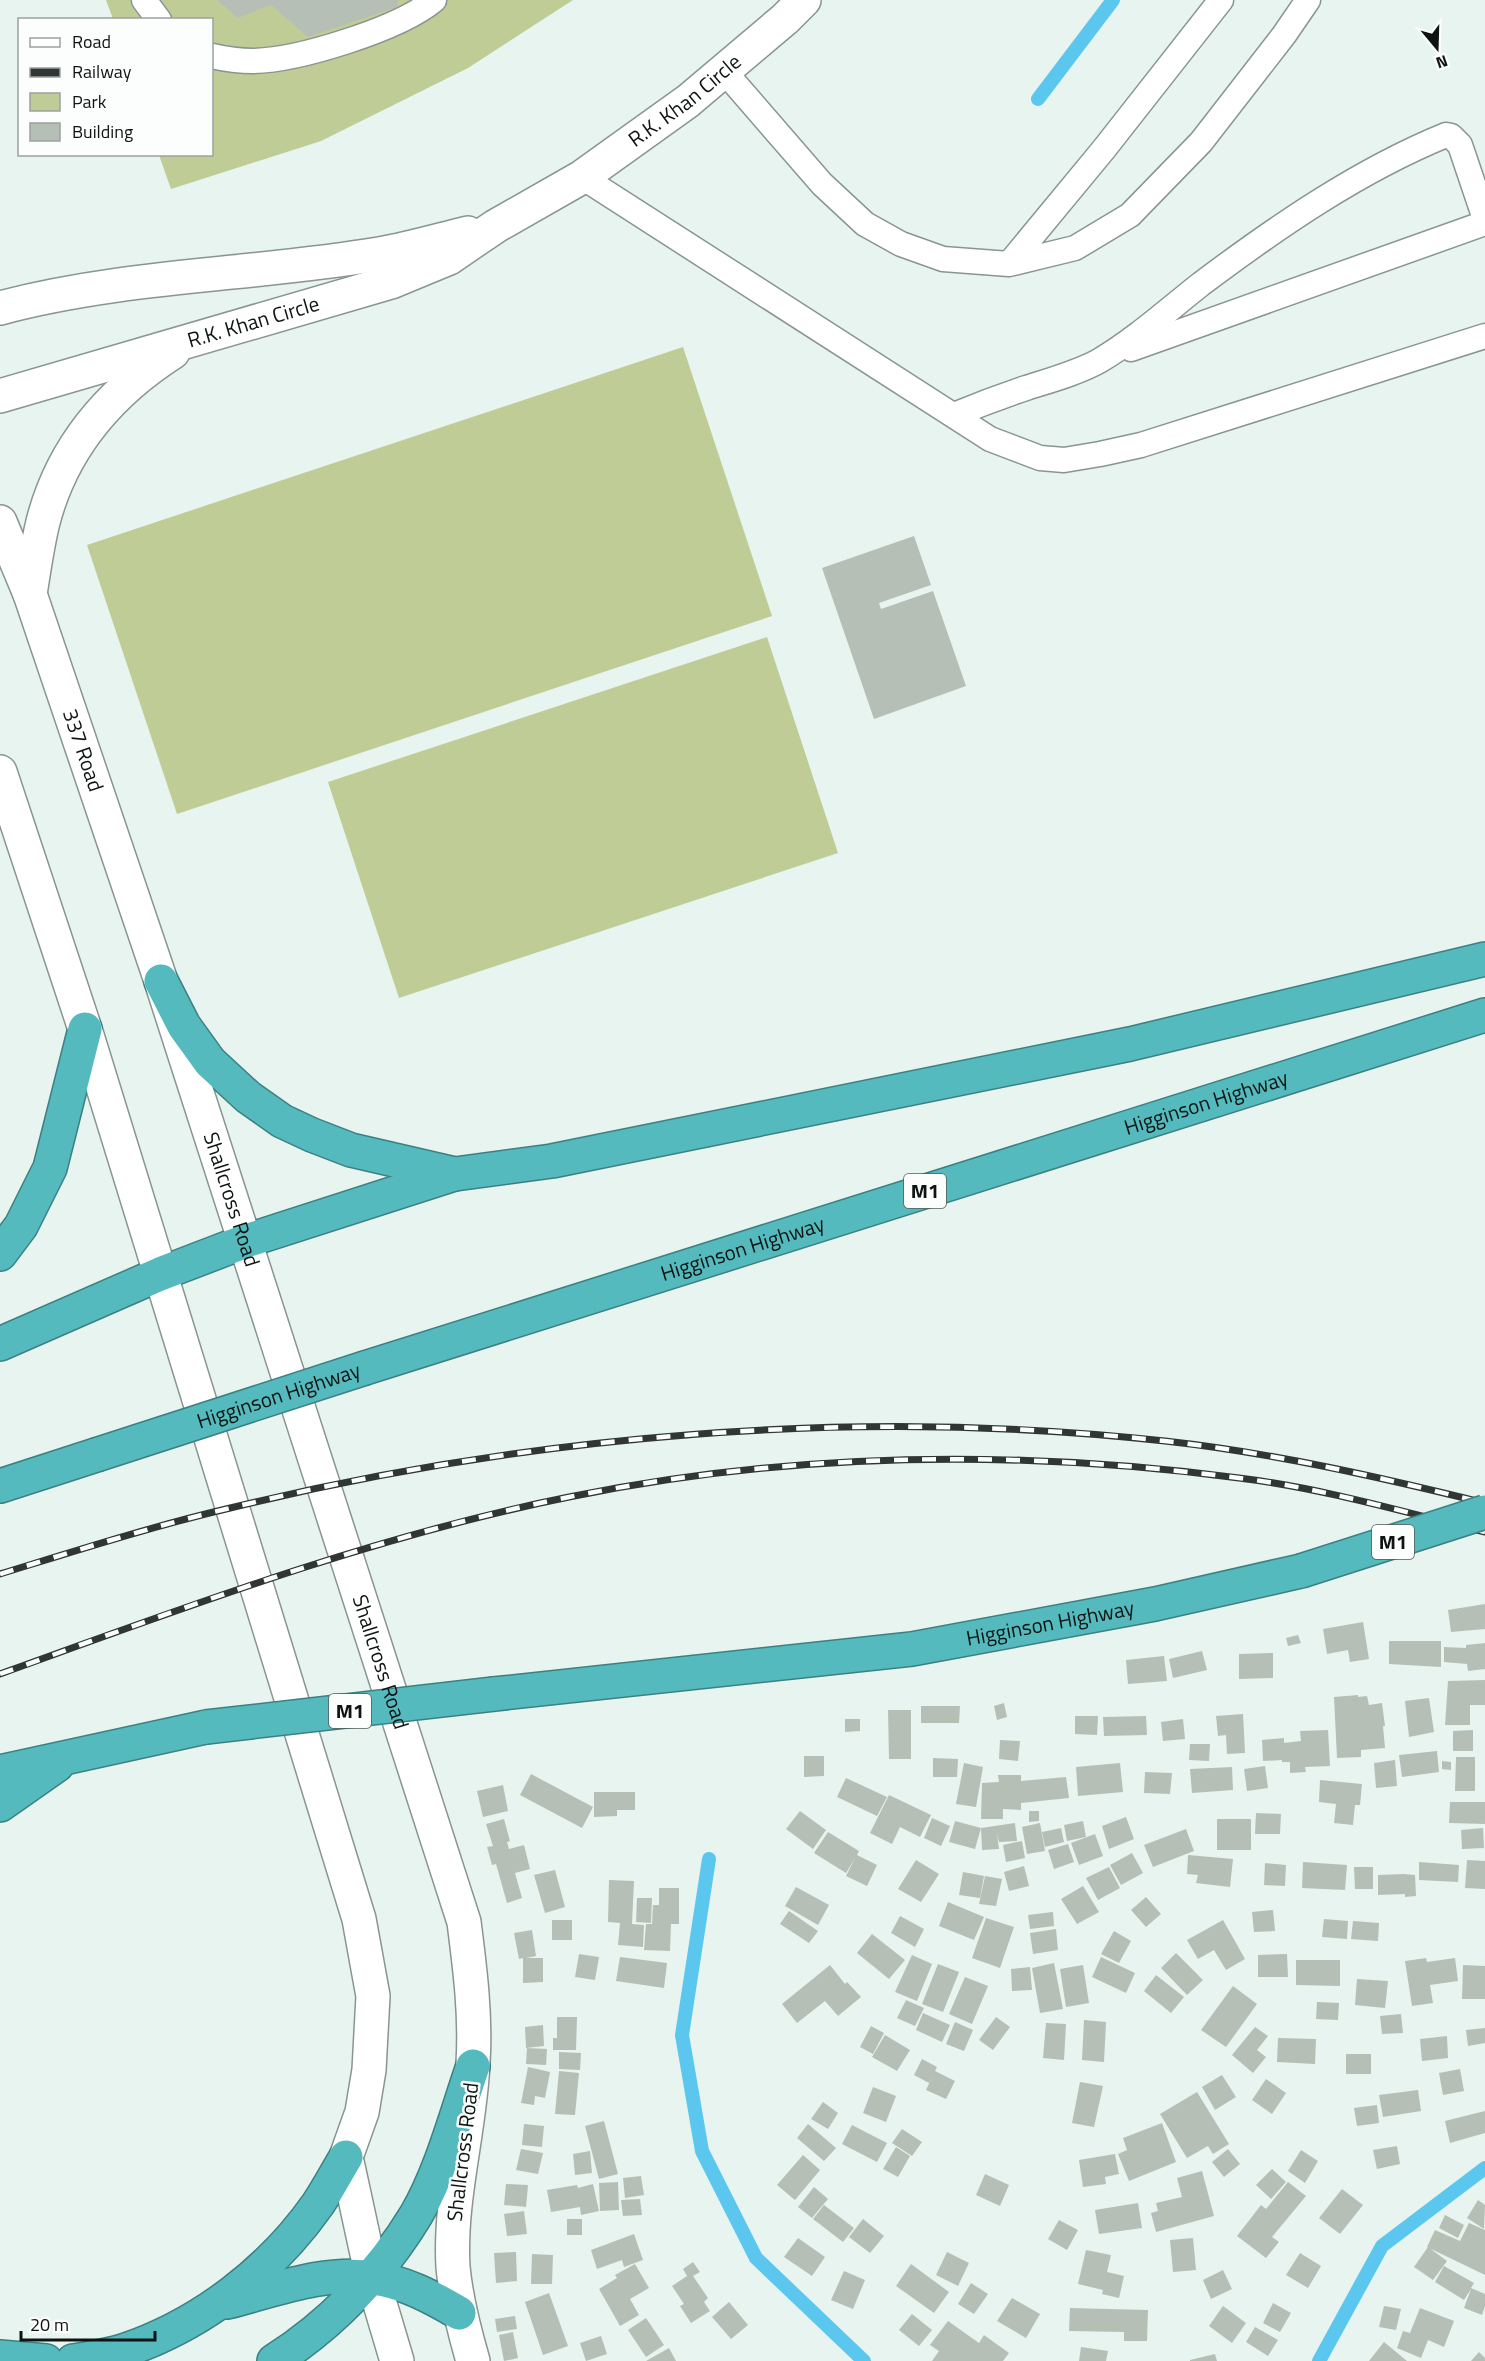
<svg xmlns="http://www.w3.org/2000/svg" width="1485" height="2361" font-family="'Titillium Web',sans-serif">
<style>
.green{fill:#c0cc95}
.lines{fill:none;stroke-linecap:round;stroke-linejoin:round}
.stream{stroke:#5cc7ee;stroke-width:14}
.building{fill:#b6bfb6}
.lane-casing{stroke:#899590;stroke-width:27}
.secondary-casing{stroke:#899590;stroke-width:36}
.highway-casing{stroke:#3c8082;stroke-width:36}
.lane{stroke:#fff;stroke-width:24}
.secondary{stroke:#fff;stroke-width:33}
.highway{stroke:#55babe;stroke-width:33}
.rail-casing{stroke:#303633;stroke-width:7}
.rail{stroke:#fcfefd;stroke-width:4.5;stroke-dasharray:14;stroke-linecap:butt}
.highway-bridge-casing{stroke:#3c8082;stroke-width:36;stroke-linecap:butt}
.highway-bridge{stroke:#55babe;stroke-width:33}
.labels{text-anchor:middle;stroke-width:5;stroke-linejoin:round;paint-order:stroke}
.shield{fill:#fcfefd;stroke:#565a58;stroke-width:1.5}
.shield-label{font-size:20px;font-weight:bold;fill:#0f1412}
.street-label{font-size:21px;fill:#0f1412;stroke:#fcfefd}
</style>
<rect width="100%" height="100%" fill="#e7f4ef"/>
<path class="green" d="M106 0H573L468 68 321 141 171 189 159 155 212 154V20L113 19Z
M683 347 772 616 177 814 87 545Z
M767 637 838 853 399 998 328 782Z"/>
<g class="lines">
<path class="stream" d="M1038 99 1113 0
M709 1859 682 2035 702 2151 756 2258 864 2361
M1319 2361 1382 2246 1485 2168"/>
</g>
<path class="building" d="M217 0H398L397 7 308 37 271 5 238 18Z
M914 536 931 585 879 603 881 609 933 591 966 686 874 719 822 568Z
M1485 1604V1629L1451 1632 1448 1610Z
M1363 1622 1369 1659 1350 1662 1348 1650 1327 1654 1323 1629Z
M1298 1635 1301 1643 1288 1646 1286 1638Z
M1389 1641H1441V1667L1389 1664Z
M1485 1643V1669L1468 1671 1467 1664 1444 1662V1647L1466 1648V1645Z
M1202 1651 1207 1670 1173 1678 1169 1659Z
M1273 1653V1678L1239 1679V1654Z
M1164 1656 1167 1681 1128 1684 1126 1660Z
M1485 1680V1705H1470V1725H1445L1448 1681Z
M1358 1695V1697L1367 1696 1369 1705 1382 1703 1385 1726H1383L1385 1748 1361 1750V1757L1337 1758 1334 1697Z
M1429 1698 1434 1732 1409 1737 1405 1701Z
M1004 1703 1007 1717 997 1720 994 1706Z
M921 1706H960L959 1723H921Z
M888 1710H911V1759H889Z
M1243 1714 1245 1753 1227 1754 1226 1735 1218 1736 1216 1716Z
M1075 1716H1098L1097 1735 1075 1734Z
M1146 1716 1147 1735 1104 1736 1103 1717Z
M845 1719H860V1731L845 1732Z
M1183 1719 1185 1739 1163 1741 1161 1722Z
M1328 1730 1330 1766 1305 1767 1306 1772 1290 1773V1762H1282V1760L1263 1761 1262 1740 1284 1738V1743L1301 1741 1300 1731Z
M1473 1730V1751H1453V1731Z
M1000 1740 1020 1741 1018 1761 999 1759Z
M1190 1744H1210L1209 1761 1189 1760Z
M1437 1751 1439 1772 1402 1777 1399 1755Z
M804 1756H824V1776L804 1777Z
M1456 1757H1475V1791H1455Z
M933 1758 958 1759 957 1777H933Z
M1395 1760 1397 1786 1376 1788 1374 1763Z
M1442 1761 1451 1762V1770L1442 1769Z
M964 1763 983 1767 976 1807 956 1804Z
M1120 1763 1123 1792 1078 1796 1076 1767Z
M1265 1766 1268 1788 1247 1791 1244 1769Z
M1232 1767 1233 1790 1192 1793 1190 1769Z
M1145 1772 1172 1773 1170 1794 1144 1793Z
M531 1774 593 1807 582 1828 520 1795Z
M998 1775H1021V1781L1066 1777 1069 1798 1021 1803V1810L1003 1809V1819H981L982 1783 999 1782Z
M846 1778 887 1797 877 1816 837 1797Z
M1320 1780 1362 1784 1360 1805H1355L1353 1825 1334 1823 1336 1804 1319 1802Z
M503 1785 508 1811 483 1817 477 1791Z
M594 1792H635V1810H617V1816L594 1817Z
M889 1795 931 1815 920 1837 900 1827 892 1844 870 1833Z
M1450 1802H1485V1824L1449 1823Z
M800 1811 826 1830 813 1849 786 1829Z
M1029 1811H1039V1821L1029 1822Z
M1256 1813 1281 1814 1280 1834H1255Z
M1126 1817 1134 1839 1109 1849 1102 1826Z
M932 1818 950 1826 941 1846 924 1838Z
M504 1819 510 1841 507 1842 509 1849 524 1845 530 1869 515 1873 522 1898 507 1903 496 1864 492 1865 487 1847 493 1846 486 1824Z
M1217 1819H1251V1850H1217Z
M955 1821 981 1828 975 1849 949 1842Z
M1083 1821 1086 1837 1067 1841 1064 1825Z
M1015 1823 1017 1841 999 1842 997 1833 999 1849 982 1850 981 1828Z
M1040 1823 1045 1851 1027 1854 1022 1827Z
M1061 1828 1064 1842 1045 1847 1042 1832Z
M1483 1828 1484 1848 1462 1849 1461 1830Z
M1186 1829 1194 1851 1153 1867 1144 1845Z
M828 1832 859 1851 857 1855 877 1865 867 1886 846 1876 855 1858 846 1873 814 1853Z
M1095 1834 1103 1856 1079 1865 1071 1843Z
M1022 1841 1025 1858 1006 1862 1003 1845Z
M1068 1844 1074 1862 1054 1869 1048 1850Z
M1132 1853 1143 1873 1121 1885 1110 1865Z
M1188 1855 1233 1859 1230 1887 1196 1883 1198 1875 1187 1874Z
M916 1860 939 1874 921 1902 898 1889Z
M1467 1860 1485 1861V1889L1465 1888Z
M1303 1862 1347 1865 1345 1890 1302 1888Z
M1419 1862 1459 1865 1458 1882 1419 1880Z
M1265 1863 1286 1865 1285 1886 1264 1885Z
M1024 1866 1029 1886 1009 1891 1004 1872Z
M1109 1867 1120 1888 1098 1900 1086 1878Z
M1354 1867H1373V1889H1355Z
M555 1870 565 1907 545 1913 534 1875Z
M963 1872 984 1876 980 1898 959 1895Z
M1404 1874 1415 1875 1416 1896 1405 1897V1894L1378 1895V1875Z
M985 1876 1002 1879 996 1906 979 1904Z
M609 1880 634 1881 632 1924 644 1925 643 1947 618 1945 620 1923 608 1922Z
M1083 1886 1099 1912 1077 1924 1061 1899Z
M796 1887 829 1905 818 1925 785 1906Z
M659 1888H679V1924H671L670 1951 644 1950 646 1924H652L653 1905H659Z
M1146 1897 1161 1914 1146 1927 1131 1910Z
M637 1898H652L651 1923 636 1922Z
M948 1902 984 1917 974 1940 939 1926Z
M1273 1910 1275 1931 1254 1932 1252 1912Z
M789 1911 818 1931 809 1943 780 1924Z
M1053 1912 1054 1926 1030 1929 1028 1915Z
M900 1916 924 1929 915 1947 891 1933Z
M986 1918 1014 1927 1000 1968 972 1958Z
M1324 1919 1348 1921 1347 1939 1322 1937Z
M552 1920H572V1940H552Z
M1223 1920 1245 1959 1226 1970 1214 1950 1198 1959 1187 1940Z
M1353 1921 1379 1923 1378 1941 1351 1939Z
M1056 1929 1058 1950 1033 1954 1030 1933Z
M532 1930 536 1956 526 1958H543V1982L523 1983V1958L519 1959 514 1933Z
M1114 1931 1131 1941 1119 1963 1101 1954Z
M872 1934 905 1960 889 1979 857 1953Z
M1176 1953 1203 1980 1187 1995 1161 1968Z
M579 1954 599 1957 595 1980 575 1977Z
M1287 1954 1288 1977H1258V1955Z
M912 1955 932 1964 917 2001 895 1992Z
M620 1957 667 1963 664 1988 616 1981Z
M1101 1957 1135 1973 1126 1993 1092 1977Z
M1426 1958 1427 1962 1455 1958 1458 1981 1430 1985 1433 2003 1412 2006 1405 1961Z
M1296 1960H1340V1986L1296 1985Z
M1054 1963 1063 2009 1040 2013 1032 1968Z
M938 1964 959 1972 943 2012 922 2004Z
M830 1965 845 1984 847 1982 861 1997 838 2016 825 2001 797 2023 782 2004Z
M1083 1965 1089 2003 1066 2007 1060 1969Z
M1463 1965 1485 1966V1999H1462Z
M1030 1967 1032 1990 1012 1991 1011 1969Z
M1156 1975 1184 1997 1171 2013 1144 1991Z
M965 1977 988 1986 972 2024 949 2014Z
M1357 1979 1388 1981 1385 2008 1355 2005Z
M1233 1986 1257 2004 1226 2047 1201 2030Z
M906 2000 924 2008 915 2026 897 2018Z
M1317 2002 1339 2003 1338 2020 1316 2019Z
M923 2013 950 2025 942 2042 916 2030Z
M1401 2014 1403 2033 1382 2034 1380 2016Z
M557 2017H577L576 2050H553V2038H557Z
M996 2017 1010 2027 993 2050 979 2040Z
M1084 2020 1106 2022 1104 2062 1082 2060Z
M955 2022 973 2030 964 2051 946 2044Z
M1046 2023 1066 2024 1064 2060 1043 2058Z
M543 2025 544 2046 526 2048 525 2027Z
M871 2026 884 2033 873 2054 860 2047Z
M1255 2027 1268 2036 1257 2050 1266 2057 1253 2073 1232 2055Z
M1485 2028V2043L1468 2046 1466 2030Z
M885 2035 910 2050 897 2071 872 2057Z
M1447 2036 1448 2058 1422 2061 1420 2039Z
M1278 2038 1316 2039 1315 2064 1277 2062Z
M527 2048 547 2049 546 2065 526 2064Z
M559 2052 581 2053 580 2070 559 2069Z
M1346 2054H1371V2074H1346Z
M922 2059 937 2067 935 2071 955 2081 946 2099 926 2090 933 2075 929 2083 914 2075Z
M528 2067 550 2072 545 2098 535 2096 534 2105 521 2103Z
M1460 2069 1464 2091 1443 2095 1439 2073Z
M559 2071 579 2073 575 2115 555 2114Z
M1222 2075 1236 2097 1215 2110 1202 2087Z
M1266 2079 1286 2093 1272 2114 1252 2100Z
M1080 2082 1103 2086 1094 2127 1072 2123Z
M873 2087 896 2096 886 2122 863 2113Z
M1418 2090 1421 2111 1383 2117 1379 2095Z
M1197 2092 1229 2144 1213 2154 1208 2146 1187 2158 1160 2114Z
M823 2102 838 2113 828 2129 811 2119Z
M1377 2105 1379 2123 1357 2126 1354 2108Z
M1485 2111V2133L1450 2143 1445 2121Z
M604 2121 618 2174 599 2179 585 2126Z
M1162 2123 1176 2162 1129 2181 1118 2154 1127 2150 1123 2138Z
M524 2124 544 2126 542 2147 522 2145Z
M808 2124 836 2148 824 2161 797 2138Z
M852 2125 887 2143 877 2162 842 2144Z
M902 2129 922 2142 912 2156 892 2143Z
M1397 2146 1400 2164 1377 2169 1373 2150Z
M896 2147 910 2156 898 2177 883 2169Z
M521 2149 543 2153 538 2174 516 2170Z
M1228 2149 1240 2164 1224 2177 1212 2162Z
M1301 2150 1318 2161 1305 2183 1288 2171Z
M590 2151 592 2173 575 2175 573 2154Z
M1115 2154 1119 2174 1105 2177 1106 2184 1083 2187 1079 2160Z
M803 2155 820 2170 795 2200 777 2185Z
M1272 2169 1286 2182 1271 2199 1256 2185Z
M1202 2171 1214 2216 1156 2232 1151 2213 1158 2211 1156 2203 1182 2197 1177 2178Z
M985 2174 1009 2185 1000 2206 976 2195Z
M641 2176 644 2195 625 2198 623 2178Z
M618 2182 619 2210 600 2211 599 2183Z
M1288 2182 1306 2196 1272 2237 1279 2242 1266 2258 1237 2236 1261 2205 1266 2209Z
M506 2184 528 2185 526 2207 504 2205Z
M593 2184 599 2211 581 2215 580 2207 551 2212 547 2190 577 2185 578 2188Z
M814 2187 828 2199 812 2218 798 2207Z
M1342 2189 1363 2205 1340 2234 1319 2218Z
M640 2199 642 2215 623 2216 621 2200Z
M1478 2200 1485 2205 1484 2229 1467 2218Z
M1138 2203 1142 2228 1099 2234 1095 2210Z
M824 2205 854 2228 843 2242 813 2219Z
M524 2211 527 2234 507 2236 504 2214Z
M1445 2215 1464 2225 1458 2238 1439 2228Z
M567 2219H582V2235H567Z
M863 2219 884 2236 870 2253 849 2237Z
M1059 2220 1078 2230 1067 2250 1048 2239Z
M1469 2223 1485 2230V2275L1427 2247 1435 2230 1460 2241Z
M634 2234 643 2260 624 2267 622 2260 597 2269 591 2250Z
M798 2238 825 2257 812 2276 784 2257Z
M1193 2238 1196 2270 1173 2272 1170 2240Z
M1428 2247 1447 2261 1433 2280 1414 2267Z
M1086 2250 1111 2255 1107 2272 1124 2276 1119 2298 1102 2294 1103 2290 1078 2284Z
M516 2252 517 2281 496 2283 494 2253Z
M947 2252 969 2263 958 2286 936 2275Z
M1300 2253 1321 2266 1308 2288 1286 2275Z
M532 2254 553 2255 552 2284H531Z
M693 2262 700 2272 693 2276 708 2298 704 2302 710 2311 691 2323 680 2306 684 2304 672 2286 687 2276 683 2269Z
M635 2264 649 2288 630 2299 639 2315 620 2326 599 2289 617 2278 615 2275Z
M911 2264 949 2292 934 2313 896 2286Z
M1444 2266 1474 2283 1471 2288 1485 2294V2306L1482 2315 1464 2308 1471 2289 1464 2300 1435 2282Z
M1223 2270 1232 2289 1211 2299 1203 2280Z
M844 2271 865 2280 853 2309 831 2300Z
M971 2283 988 2294 974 2314 958 2304Z
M549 2293 568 2346 543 2355 525 2302Z
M1012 2298 1040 2314 1026 2338 997 2321Z
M729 2302 748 2325 731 2339 712 2317Z
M1273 2303 1291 2313 1280 2332 1263 2323Z
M1223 2306 1246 2323 1232 2343 1209 2326Z
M1384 2306 1401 2309 1396 2330 1379 2327Z
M1070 2308 1148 2310 1147 2341H1124V2332L1069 2331Z
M1420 2308 1454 2321 1444 2347 1428 2340 1421 2358 1397 2348 1403 2331 1410 2333Z
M912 2314 932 2330 919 2346 899 2330Z
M515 2316 517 2329 497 2332 495 2319Z
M646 2318 664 2345 646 2357 628 2330Z
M948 2321 979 2343 984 2335 1009 2353 1003 2361H932L939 2351 930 2345Z
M1255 2327 1278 2340 1268 2356 1246 2342Z
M513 2332 518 2358 504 2361 499 2335Z
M601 2336 607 2354 586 2361 580 2343Z
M1384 2342 1407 2361H1369Z
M1081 2347 1108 2351 1106 2361H1079Z
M669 2348 676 2361H646Z
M1479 2352 1485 2358V2361H1471Z
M1215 2354 1217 2361H1190V2360Z"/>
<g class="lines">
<defs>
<path id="lane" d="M144 0 159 20
M212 56C225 59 239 61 253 61 299 60 399 29 434 0
M724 71 822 184 865 224 901 244 943 259 1009 264 1075 248 1130 215 1201 142 1284 35 1308 0
M582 177 990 439 1040 458 1064 460 1100 454 1141 445 1485 336
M1009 264 1104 149 1221 0
M1131 349 1485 223
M954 415C978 405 1002 396 1026 388 1051 380 1077 373 1099 361 1136 339 1168 310 1201 284 1277 227 1358 171 1446 135L1451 136 1460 145 1485 219"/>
<g id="secondary">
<path d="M0 308C124 275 254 275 379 254 409 249 439 240 468 233"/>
<path id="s1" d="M0 396 391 282 449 258 496 226 582 177 688 101 785 19 804 0"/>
<path id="s2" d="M0 522 30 594 161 981 464 1922C470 1969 476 2015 473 2063 470 2131 449 2199 453 2267 456 2300 464 2330 473 2361"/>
<path d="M30 594C34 570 37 546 43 522 62 448 109 393 173 352"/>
<path d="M0 772 85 1029 359 1919 373 1996 369 2070 362 2112 346 2157 372 2277 397 2361"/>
</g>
<g id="highway">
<path d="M161 981 184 1026 210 1062 248 1097 282 1121 312 1135 351 1150 455 1174 552 1161 1130 1044 1485 959"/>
<path d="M0 1254 21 1226 50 1168 85 1029"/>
<path d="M0 1344 160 1274 246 1241 454 1174"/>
<path id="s3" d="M365 1368 1485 1015"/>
<path d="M0 1486 96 1455"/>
<path id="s4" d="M494 1694 912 1649 1155 1604 1301 1571"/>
<path d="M0 1772 206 1727"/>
<path d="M0 1805 57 1765"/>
<path d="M227 2302C272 2291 325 2270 373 2278 404 2282 432 2297 459 2313"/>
<path d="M0 2357 46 2361"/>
<path d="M73 2361C90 2358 107 2356 123 2351 201 2325 271 2271 318 2204 328 2189 337 2172 346 2157"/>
<path d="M274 2361C331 2325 381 2273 416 2215 441 2173 457 2112 473 2066"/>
</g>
</defs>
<use href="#lane" class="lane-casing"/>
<use href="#secondary" class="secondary-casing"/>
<use href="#highway" class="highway-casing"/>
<use href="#lane" class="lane"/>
<use href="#secondary" class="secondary"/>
<use href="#highway" class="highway"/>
<defs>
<path id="rail" d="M0 1574C75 1551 150 1527 226 1509 528 1435 855 1407 1165 1441 1274 1453 1379 1477 1485 1503
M0 1674C186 1607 374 1536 569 1497 791 1452 1015 1449 1239 1478 1322 1488 1404 1512 1485 1532"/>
</defs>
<use href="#rail" class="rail-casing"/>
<use href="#rail" class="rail"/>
<defs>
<g id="highway-bridge">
<path id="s5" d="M96 1455 365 1368"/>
<path d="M1301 1571 1485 1512"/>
<path d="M206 1727 494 1694"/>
</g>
</defs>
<use href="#highway-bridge" class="highway-bridge-casing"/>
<use href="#highway-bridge" class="highway-bridge"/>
</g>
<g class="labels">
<g class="shield">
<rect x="904" y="1174" width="42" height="34" rx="4.5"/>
<rect x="1372" y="1525" width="42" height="34" rx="4.5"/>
<rect x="329" y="1694" width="42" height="34" rx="4.5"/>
</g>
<g class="shield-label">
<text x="925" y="1198">M1</text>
<text x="1393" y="1549">M1</text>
<text x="350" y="1718">M1</text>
</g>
<g class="street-label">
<text dy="7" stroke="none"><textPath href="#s1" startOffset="754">R.K. Khan Circle</textPath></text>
<text dy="7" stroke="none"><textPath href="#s1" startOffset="264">R.K. Khan Circle</textPath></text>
<text dy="7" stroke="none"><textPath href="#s2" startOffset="243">337 Road</textPath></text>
<text dy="7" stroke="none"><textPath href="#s3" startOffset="882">Higginson Highway</textPath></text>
<text dy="7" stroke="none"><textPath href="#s2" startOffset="716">Shallcross Road</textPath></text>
<text dy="7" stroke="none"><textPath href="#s3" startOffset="396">Higginson Highway</textPath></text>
<text dy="7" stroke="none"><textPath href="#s5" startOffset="192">Higginson Highway</textPath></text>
<text dy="7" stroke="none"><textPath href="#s4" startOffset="561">Higginson Highway</textPath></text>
<text dy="7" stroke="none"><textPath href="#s2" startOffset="1202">Shallcross Road</textPath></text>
<text transform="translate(463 2152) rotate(-83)" y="7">Shallcross Road</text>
</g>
</g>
<rect x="18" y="18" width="195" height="138" fill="#fcfefd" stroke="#9da09f" stroke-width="1.5"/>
<rect x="30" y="38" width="30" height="9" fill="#ffffff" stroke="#9da09f" stroke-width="1.5"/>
<text x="72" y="48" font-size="18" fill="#0f1412">Road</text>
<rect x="30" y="68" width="30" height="9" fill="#303633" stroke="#9da09f" stroke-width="1.5"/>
<text x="72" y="78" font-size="18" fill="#0f1412">Railway</text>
<rect x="30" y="93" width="30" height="18" fill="#c0cc95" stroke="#9da09f" stroke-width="1.5"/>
<text x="72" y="108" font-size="18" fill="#0f1412">Park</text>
<rect x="30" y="123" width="30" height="18" fill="#b6bfb6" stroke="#9da09f" stroke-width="1.5"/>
<text x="72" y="138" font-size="18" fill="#0f1412">Building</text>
<g transform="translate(1437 48) rotate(161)" stroke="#fcfefd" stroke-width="4.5" paint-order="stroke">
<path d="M0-4.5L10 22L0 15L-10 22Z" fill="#0f1412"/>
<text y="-9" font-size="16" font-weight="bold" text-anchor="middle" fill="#0f1412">N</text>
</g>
<path d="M21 2331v9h134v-9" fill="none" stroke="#0f1412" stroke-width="3"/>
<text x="30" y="2331" font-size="18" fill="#0f1412" stroke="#fcfefd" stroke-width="4.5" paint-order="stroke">20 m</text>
</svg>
